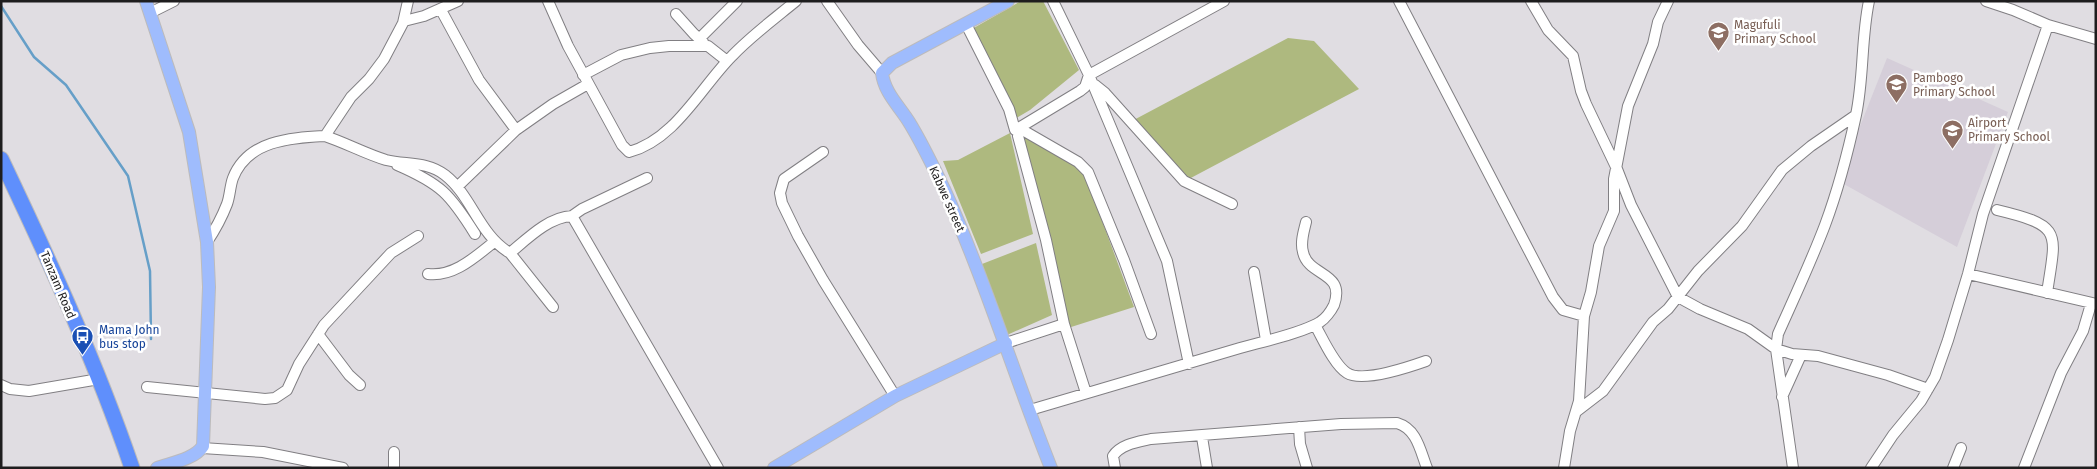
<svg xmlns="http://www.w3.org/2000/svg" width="2097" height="469" font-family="'Fira Sans',sans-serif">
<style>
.built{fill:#d5ced9}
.green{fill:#aeb97f}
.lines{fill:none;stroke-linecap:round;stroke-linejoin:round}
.stream{stroke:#669fc8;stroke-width:2.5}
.minor-casing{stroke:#817f83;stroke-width:12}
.major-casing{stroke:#bcbbbc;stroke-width:14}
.highway-casing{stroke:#bcbbbc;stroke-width:17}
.minor{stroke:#fff;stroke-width:10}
.major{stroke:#9fbcfd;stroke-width:12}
.highway{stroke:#5f8ffc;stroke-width:15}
.labels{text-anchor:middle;stroke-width:5;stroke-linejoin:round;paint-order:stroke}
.education-label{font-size:12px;fill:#785e54;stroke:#fff;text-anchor:start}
.street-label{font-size:12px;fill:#1e1d1e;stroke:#fff}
.transit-label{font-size:12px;fill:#164399;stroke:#fff;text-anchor:start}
</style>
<rect width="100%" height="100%" fill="#e0dde2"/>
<path class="built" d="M1887 58 2008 112 1957 247 1842 183 1849 154Z"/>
<path class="green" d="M1021 1H1043L1079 70 1030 110 1013 120 965 33Z
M1288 38 1314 41 1359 89 1187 180 1130 122Z
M1010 133 1033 234 981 254 943 161 958 160Z
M1022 133 1081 164 1134 307 1068 328Z
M1036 243 1052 315 1007 335 982 264Z"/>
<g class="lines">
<path class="stream" d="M1 6 34 57 66 85 128 176 150 271 151 339"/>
<defs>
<path id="minor" d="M548 1 568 46 622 145 629 152C675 140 701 87 732 56 751 36 774 19 796 1
M827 1 858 45 882 73
M1053 1 1089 75 1085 87 1080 91 1022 126 1019 128 1018 136 1046 240 1064 324 1086 393
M1399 1 1553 297 1563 310 1584 316
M1531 1 1548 30 1573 56 1581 91 1586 104 1617 169 1631 205 1678 297 1700 309 1748 329 1776 349 1792 354 1818 356 1888 375 1928 389
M1986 1 2013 10 2048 25 2096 39
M441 10 479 80 516 130
M150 13 174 1
M676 14 694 34 703 42
M404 21 424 16 458 1
M966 24 1009 109 1015 130
M699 39 737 1
M583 75 621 55 650 48 669 46H708L727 61
M1095 85 1105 93 1184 181 1232 204
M1019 128 1078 162 1088 172 1124 260 1151 334
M325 136C346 143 366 154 386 160 406 165 427 161 445 175 472 196 479 235 510 253 528 238 549 217 572 216L718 468
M823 152 784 179 780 193 782 203 798 236 823 280 895 396
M397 165C441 184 450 194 475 234
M457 187 516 130 553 104 588 84
M1997 210C2064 226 2056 232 2047 293
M572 216 582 209 647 178
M207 242C215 230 222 217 227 204 230 196 230 186 233 178 248 140 290 138 325 136L351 97 369 79 384 59 403 23 408 1
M510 253 553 307
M1254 272 1266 340
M428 274C454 277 475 257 494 242
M1968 274 2096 304
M1315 325C1322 337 1334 365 1347 373 1363 383 1409 367 1426 361
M318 334 349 375 360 385
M1006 343 1064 324
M1189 364 1167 261 1089 75 1224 1
M1 385 10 389 29 391 99 379
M147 387 265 399 275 398 287 390 299 364 324 325 391 253 418 236
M1782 397 1801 355
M1030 410C1100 389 1170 369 1240 348 1261 342 1303 333 1320 322 1325 319 1331 311 1334 305 1346 271 1308 277 1303 252 1300 242 1304 231 1306 222
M1577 411 1603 391 1653 322 1668 309 1698 271 1742 226 1782 170 1811 146 1856 115
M1299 427 1300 444 1307 468
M1202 437 1207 468
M202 448 263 452 343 468
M394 468V452
M1115 468 1113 456C1121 444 1138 442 1151 439L1341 424 1397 423C1417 429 1420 450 1427 468
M1564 468 1570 431 1579 401 1584 316 1591 292 1599 246 1614 211V179L1628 106 1653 44 1658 22 1668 1
M1793 468 1776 349 1778 334C1794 298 1811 262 1825 225 1838 190 1848 152 1856 115 1864 77 1861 39 1869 1
M1871 468 1893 435 1921 401 1935 377 1948 340 1968 274 1983 214 2048 25
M1953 468 1961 448
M2024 468 2061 373 2083 331 2091 304"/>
<path id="major" d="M146 1 189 132 207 242 209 287 203 446C195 459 171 463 157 468
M1008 1 892 63 882 73C884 92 899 106 909 122 922 143 933 166 944 189 985 280 1014 375 1051 468
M774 468 895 396 1006 343"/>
<path id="highway" d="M1 159C49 260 96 362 132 468"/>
</defs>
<use href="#minor" class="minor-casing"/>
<use href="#major" class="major-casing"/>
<use href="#highway" class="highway-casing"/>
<use href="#minor" class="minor"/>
<use href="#major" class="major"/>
<use href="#highway" class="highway"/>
</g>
<defs>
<symbol id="school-pin" viewBox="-11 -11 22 30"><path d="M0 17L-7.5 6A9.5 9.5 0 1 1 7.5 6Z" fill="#8d6e63" stroke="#fff"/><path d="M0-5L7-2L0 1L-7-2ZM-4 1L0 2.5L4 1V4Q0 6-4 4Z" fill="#fff"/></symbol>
<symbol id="bus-pin" viewBox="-11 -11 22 30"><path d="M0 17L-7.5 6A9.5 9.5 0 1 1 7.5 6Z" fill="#1a4fb4" stroke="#fff"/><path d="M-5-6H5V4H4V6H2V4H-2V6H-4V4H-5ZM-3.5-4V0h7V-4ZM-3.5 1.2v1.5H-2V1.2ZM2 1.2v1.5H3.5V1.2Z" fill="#fff"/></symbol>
</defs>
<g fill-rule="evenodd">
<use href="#school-pin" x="1706" y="20" width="25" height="34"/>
<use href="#school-pin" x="1884" y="72" width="25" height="34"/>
<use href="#school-pin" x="1940" y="118" width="25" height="34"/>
<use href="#bus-pin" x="70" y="324" width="25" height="34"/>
</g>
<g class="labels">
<g class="education-label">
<text x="1734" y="29">Magufuli<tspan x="1734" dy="14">Primary School</tspan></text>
<text x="1913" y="82">Pambogo<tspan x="1913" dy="14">Primary School</tspan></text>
<text x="1968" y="127">Airport<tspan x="1968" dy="14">Primary School</tspan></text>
</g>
<g class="street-label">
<text transform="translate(947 199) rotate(66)" y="4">Kabwe street</text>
<text transform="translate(58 285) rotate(67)" y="4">Tanzam Road</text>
</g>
<g class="transit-label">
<text x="99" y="334">Mama John<tspan x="99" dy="14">bus stop</tspan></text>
</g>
</g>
<rect width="2097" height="469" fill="none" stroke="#1e1d1e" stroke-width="5"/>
</svg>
